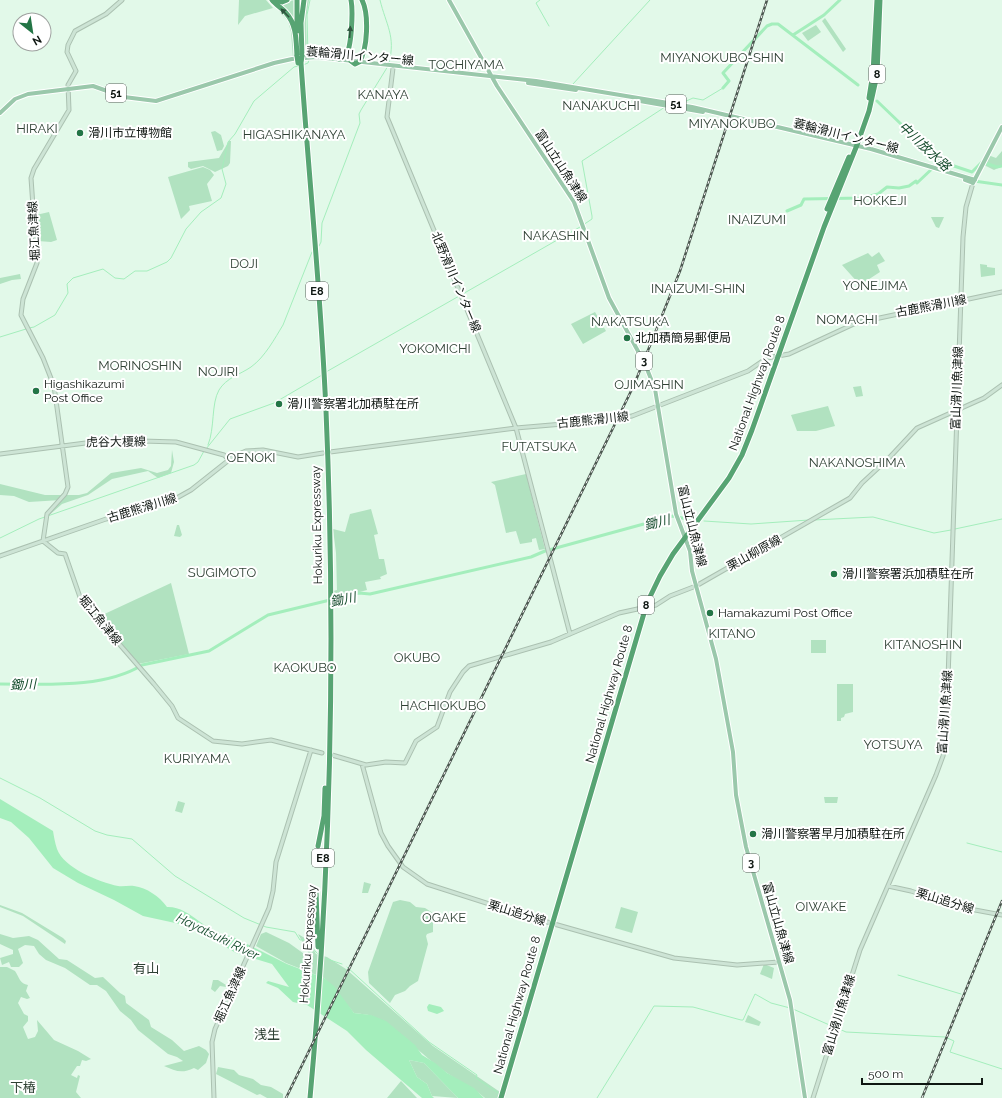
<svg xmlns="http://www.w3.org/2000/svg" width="1002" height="1098" font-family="Raleway,'Noto Sans JP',sans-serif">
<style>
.green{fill:#b1e2c0}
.water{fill:#a4eebc}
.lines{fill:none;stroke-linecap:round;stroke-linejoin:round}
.stream{stroke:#a4eebc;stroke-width:1}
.river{stroke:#a4eebc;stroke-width:3}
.secondary-casing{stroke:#abc1b1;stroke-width:5}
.primary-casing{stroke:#fff;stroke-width:6}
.highway-casing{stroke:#fff;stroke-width:7}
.secondary{stroke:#cde4d5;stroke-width:3}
.primary{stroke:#9ac8ab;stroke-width:4}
.highway{stroke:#57a473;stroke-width:5}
.rail-casing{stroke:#4b574f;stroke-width:2.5}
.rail{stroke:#fff;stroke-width:1;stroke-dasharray:3;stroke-linecap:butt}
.highway-bridge-casing{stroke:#fff;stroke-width:7;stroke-linecap:butt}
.highway-bridge{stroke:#57a473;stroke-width:5}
.oneway{fill:#2f563e}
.poi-dot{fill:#237546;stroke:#fff;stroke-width:1.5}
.labels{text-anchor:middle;stroke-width:4;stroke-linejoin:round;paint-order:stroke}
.shield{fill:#fff;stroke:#575d59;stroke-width:1}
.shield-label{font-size:11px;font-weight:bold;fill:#0f1712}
.street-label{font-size:12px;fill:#0f1712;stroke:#fff}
.poi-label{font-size:12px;fill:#0f1712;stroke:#fff;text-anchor:start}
.neighbourhood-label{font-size:13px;fill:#2f4134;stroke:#fff}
.water-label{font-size:13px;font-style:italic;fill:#144b2c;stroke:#fff}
</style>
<rect width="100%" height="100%" fill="#e2f9e9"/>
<path class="green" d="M239 0H266L273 8 245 16 238 25Z
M269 0 289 18 293 29 296 57 293 58 291 32 288 21Z
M273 0 287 2 294 0 295 25Z
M306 0H309L306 20 307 56H303L304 5Z
M825 18 846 49 843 52 822 21Z
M816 25 821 32 808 41 802 33Z
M215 131 221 135 224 146 222 150 217 151 211 132Z
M229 141H231L230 163 228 166 215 172 203 166 191 169 188 167V162L219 158Z
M1002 151V166L994 170 984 165 988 155 996 158Z
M203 167 210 170 214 175 207 184 212 201 189 206 190 210 181 219 168 177Z
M49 212 57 240 51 242 38 241 36 215Z
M931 217H944L939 228 936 227Z
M879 252 885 261 877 265 880 272 860 285 842 265 868 253 872 257Z
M980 264 987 265V267L995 268V275L981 277Z
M20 274 21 279 12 280 0 284V278Z
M595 312 606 331 583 344 571 324Z
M861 386 863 396 856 397 853 387Z
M828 406 835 426 816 431H797L791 415Z
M172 450 174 462 171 473 158 478 148 471 112 479 88 495 62 504 47 517 61 500 29 502 14 496 0 495V484L45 495H79L87 493 111 473 141 468 157 473 168 470 171 466Z
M526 474 545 549 539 550 536 538 532 539V542L520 544 516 531 506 533 495 485 491 482Z
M371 509 378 534 374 535 379 559H384L387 574 380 577 381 579 365 582 367 590 333 599V591L337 590 336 553 333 529 345 532 350 514Z
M177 525H179L182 535 180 537 174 536Z
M171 583 189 654 138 664 98 617Z
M811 640H826V653H811Z
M837 684H853V712L845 714 844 717 841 718V721H837Z
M824 797H838L837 803H825Z
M178 801 185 803 182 813 175 811Z
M364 882 371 884 368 893H362Z
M400 900 410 902 416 907 425 908 433 913V932L427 934 426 936 428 944 418 981 410 986 405 991 395 995 390 1003 369 983 368 972 393 902Z
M0 905 22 913 63 938 66 941 65 944 23 916 0 907Z
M621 907 638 912 632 933 615 928Z
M266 932 289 943 307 956 308 952 298 934 308 940 316 954 327 957 346 969 433 1046 500 1092 503 1098H485C473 1087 460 1082 447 1073 421 1055 400 1030 372 1016 367 1014 359 1014 354 1013L324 978 286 963 256 946 261 934Z
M0 934 13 938 29 936 38 940 59 959 67 960 95 978 103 977 120 993 125 996 126 1003 149 1020 151 1027 172 1040 184 1051 199 1046 206 1050 209 1054 206 1063 198 1070 194 1068C182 1074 175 1071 164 1066L183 1061 177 1057 168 1054 138 1030 131 1020 120 1011 106 991 97 985H90L65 968 46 960 39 954 34 946 25 945 18 949 23 963 19 967H11L9 962 2 965 0 958 13 954V950L0 944Z
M764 964 774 968 772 979 760 974Z
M0 967H7L15 971C19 977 20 984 28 985L26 991 30 998 27 999 21 997 18 1003 24 1014 28 1016V1021L23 1027 28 1039 35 1037 38 1031 37 1020 54 1040 78 1051 91 1059 86 1061 82 1060 80 1066H77L71 1075 77 1078 78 1075 80 1076 76 1092 81 1098H0Z
M213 980H218L226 985V987L220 986 215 992 211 989Z
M748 1015 761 1022 759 1026 745 1022Z
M409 1060 424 1063 458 1098 432 1096 427 1084 417 1077Z
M218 1067 234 1070 239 1075 253 1079 261 1085 271 1087 283 1094V1098H267L260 1094 257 1095 216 1074Z
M401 1081 417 1098H387Z"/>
<path class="water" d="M0 799 53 831C54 837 55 843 57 849 64 868 99 882 118 886 123 887 129 885 134 886 147 888 159 896 167 907 191 906 206 935 231 936L287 964 324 978 334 986 354 1013 371 1015 386 1021 415 1045 422 1055 435 1063 447 1073 474 1088 484 1098H458L424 1063 409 1060 417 1077 427 1084 432 1096 434 1098H422L366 1050 347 1031 307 1005 293 1002 278 988 266 983 268 981 289 987 272 964 236 953 189 926 143 916 114 900 78 883 53 868 29 838 11 822 0 818Z
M429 1004 441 1007 444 1011 437 1014 428 1011 427 1007Z"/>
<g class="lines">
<path class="stream" d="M380 0C386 25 396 36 389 63
M540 0 536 3 549 26
M308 57 307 15 310 0
M303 65 308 63 309 60
M573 84 650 0
M673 102H684L693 98 703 100 723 88
M583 225 592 219V216L582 161 665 107
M319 246 321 242 322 223 360 123 359 114 361 110 388 66
M29 328 34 327 55 315 68 293 67 284 73 278 103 269 115 278 124 279 135 271H147L167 262 171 258 186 229 201 212 221 198 226 184 222 169 228 142 235 134 254 101 294 67 298 66
M0 337 26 329
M326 372 580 227
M208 445C215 428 211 404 219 390 226 378 241 374 251 367 265 357 275 338 283 325L312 252
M206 449 230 419 274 403 322 375
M814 520 873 517 934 533 951 530
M704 521 751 524 809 520
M955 529 1002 519
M0 538 39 519 194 465 198 462 204 451
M0 778 40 798 95 831 107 835 132 839 175 876 244 918 266 927 295 932 300 940 307 939 315 951 319 955
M967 843 1002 852
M324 958 342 964
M347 967 429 1042 477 1075 476 1078 501 1095
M898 975 961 994
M793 1009 834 1027
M837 1028 846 1032 945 1037 954 1041 950 1052 1002 1069
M597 1098 654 1006 693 1007 741 1020H743L755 994 771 1003 790 1008"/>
<path class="river" d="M793 35 824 15 840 0
M723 88 729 81 723 73 767 26 772 24H778L858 85
M877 101 951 172
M974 181 1002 185
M787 211 801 205 804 199 862 198 878 194 887 187 899 188 909 186 916 181 917 183 936 165 942 168 948 164 972 172 982 162 997 167 1002 166
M0 684C43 684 104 689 142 665L209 651 268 615 359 593 370 594 531 557 545 551 673 516 691 520"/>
<defs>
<path id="secondary" d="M122 0 106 14 75 31 68 45 67 52 76 71 68 85 69 110 34 169 31 178 37 263 23 299 21 315 43 358 54 386 68 487 65 494 47 514 43 541 58 553 65 554 81 600 154 684 172 706 178 718 213 741 242 744 271 740 322 753
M393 68 387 117 516 428 570 634
M330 452 516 428 610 420 632 416 748 371 767 358 789 354 856 323 1002 292
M0 454 109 440 176 442 224 455 229 460
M0 556 106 519 173 500 191 490 234 456 246 451 263 450 298 457 323 453
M332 755 366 765 386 762 405 763 416 741 437 727 450 692 463 672 469 666 551 642 619 613 656 605 670 596 696 586 850 498 862 483 889 458 917 428 984 398 1002 385
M362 764 381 833 388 846 403 867 427 884 533 918 674 958 737 965 779 962
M888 886 911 891 959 907 1002 915
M214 1098 212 1042 215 1029 269 908 273 891 276 862 311 750
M813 1098 860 950 936 775 943 756 946 738 963 237 966 207 973 183"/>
<path id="primary" d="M449 0 497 86 574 202 609 298 645 364 655 389 676 514 690 551 692 571 716 659 733 752 736 795 746 847 790 1000 805 1098
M528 83 576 90
M640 101 703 112
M0 113 15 99 28 94 93 86 124 97 156 101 274 63 292 59 317 57 536 81 692 107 871 149 975 180
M965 180 973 183 1002 127"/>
<path id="highway" d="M272 0C276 5 282 8 286 13 297 25 296 41 297 56
M276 0 282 2 287 0
M297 0V31
M349 49 351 61 355 64 359 62C368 49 369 14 362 0
M302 56 301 23 304 0
M339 59 345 57C352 49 353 10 351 0
M301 63C309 179 321 295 326 411 336 640 331 870 310 1098
M869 98 873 73 877 0
M827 209 849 157
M318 846 324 816 325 788
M316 892 318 947
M501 1098 647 603 660 576 673 554 729 478 742 455 752 430 824 227 857 145 869 111 877 75 880 0"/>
</defs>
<use href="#secondary" class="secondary-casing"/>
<use href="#primary" class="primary-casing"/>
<use href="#highway" class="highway-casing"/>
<use href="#secondary" class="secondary"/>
<use href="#primary" class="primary"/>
<use href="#highway" class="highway"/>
<defs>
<path id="rail" d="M286 1098 634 385 680 271 767 0
M922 1098 1002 901"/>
</defs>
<use href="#rail" class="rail-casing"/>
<use href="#rail" class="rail"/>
<defs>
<path id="highway-bridge" d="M297 56 298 63
M301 63 302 56"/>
</defs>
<use href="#highway-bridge" class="highway-bridge-casing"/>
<use href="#highway-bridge" class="highway-bridge"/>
</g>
<defs><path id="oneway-solid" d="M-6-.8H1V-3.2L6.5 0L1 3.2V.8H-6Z"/></defs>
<g class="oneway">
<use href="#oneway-solid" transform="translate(285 13) rotate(-134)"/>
<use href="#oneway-solid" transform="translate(350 32) rotate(-86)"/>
</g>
<g class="poi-dot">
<circle cx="80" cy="133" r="4"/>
<circle cx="627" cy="338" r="4"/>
<circle cx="36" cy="391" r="4"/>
<circle cx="279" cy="404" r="4"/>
<circle cx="834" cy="574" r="4"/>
<circle cx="710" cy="613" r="4"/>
<circle cx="753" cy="834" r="4"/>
</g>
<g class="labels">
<g class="shield">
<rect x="869" y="65" width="16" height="18" rx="3"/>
<rect x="106" y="84" width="20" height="18" rx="3"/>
<rect x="666" y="95" width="20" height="18" rx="3"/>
<rect x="306" y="282" width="22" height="18" rx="3"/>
<rect x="636" y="352" width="16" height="18" rx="3"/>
<rect x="638" y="596" width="16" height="18" rx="3"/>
<rect x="312" y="849" width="22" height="18" rx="3"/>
<rect x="743" y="854" width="16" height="18" rx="3"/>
</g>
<g class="shield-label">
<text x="877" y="78">8</text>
<text x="116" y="97">51</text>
<text x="676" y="108">51</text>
<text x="317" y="295">E8</text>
<text x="644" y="365">3</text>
<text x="646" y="609">8</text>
<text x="323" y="862">E8</text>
<text x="751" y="867">3</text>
</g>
<g class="street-label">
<text transform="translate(360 56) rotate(5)" y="4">蓑輪滑川インター線</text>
<text transform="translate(846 136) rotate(14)" y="4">蓑輪滑川インター線</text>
<text transform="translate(561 166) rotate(57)" y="4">富山立山魚津線</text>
<text transform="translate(34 231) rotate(-93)" y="4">堀江魚津線</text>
<text transform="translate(456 282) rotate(67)" y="4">北野滑川インター線</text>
<text transform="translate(931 306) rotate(-11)" y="4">古鹿熊滑川線</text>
<text transform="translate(757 383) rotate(-70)" y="4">National Highway Route 8</text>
<text transform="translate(957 388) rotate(-88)" y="4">富山滑川魚津線</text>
<text transform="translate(593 420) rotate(-6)" y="4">古鹿熊滑川線</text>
<text transform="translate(116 442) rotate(-1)" y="4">虎谷大榎線</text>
<text transform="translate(142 508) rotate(-17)" y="4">古鹿熊滑川線</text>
<text transform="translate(317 525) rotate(-91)" y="4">Hokuriku Expressway</text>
<text transform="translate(692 526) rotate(76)" y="4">富山立山魚津線</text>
<text transform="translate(754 553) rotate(-29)" y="4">栗山柳原線</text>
<text transform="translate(100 620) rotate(51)" y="4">堀江魚津線</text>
<text transform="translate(609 694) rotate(-74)" y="4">National Highway Route 8</text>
<text transform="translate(945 712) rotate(-86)" y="4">富山滑川魚津線</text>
<text transform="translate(945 901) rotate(17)" y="4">栗山追分線</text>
<text transform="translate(517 913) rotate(17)" y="4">栗山追分線</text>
<text transform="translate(778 923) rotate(74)" y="4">富山立山魚津線</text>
<text transform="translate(308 944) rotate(-86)" y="4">Hokuriku Expressway</text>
<text transform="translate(230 995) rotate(-66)" y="4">堀江魚津線</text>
<text transform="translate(517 1005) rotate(-74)" y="4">National Highway Route 8</text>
<text transform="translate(839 1015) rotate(-73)" y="4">富山滑川魚津線</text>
</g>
<g class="poi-label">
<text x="88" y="137">滑川市立博物館</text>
<text x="635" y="342">北加積簡易郵便局</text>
<text x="44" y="388">Higashikazumi<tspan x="44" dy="14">Post Office</tspan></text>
<text x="287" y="408">滑川警察署北加積駐在所</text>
<text x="842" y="578">滑川警察署浜加積駐在所</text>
<text x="718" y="617">Hamakazumi Post Office</text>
<text x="761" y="838">滑川警察署早月加積駐在所</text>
</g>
<g class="neighbourhood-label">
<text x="722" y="62">MIYANOKUBO-SHIN</text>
<text x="466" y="69">TOCHIYAMA</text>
<text x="383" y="99">KANAYA</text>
<text x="601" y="110">NANAKUCHI</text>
<text x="732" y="128">MIYANOKUBO</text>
<text x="37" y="133">HIRAKI</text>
<text x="294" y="139">HIGASHIKANAYA</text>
<text x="880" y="205">HOKKEJI</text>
<text x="757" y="224">INAIZUMI</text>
<text x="556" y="240">NAKASHIN</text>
<text x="244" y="268">DOJI</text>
<text x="875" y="290">YONEJIMA</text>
<text x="698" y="293">INAIZUMI-SHIN</text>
<text x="847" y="324">NOMACHI</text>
<text x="630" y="326">NAKATSUKA</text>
<text x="435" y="353">YOKOMICHI</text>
<text x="140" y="370">MORINOSHIN</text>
<text x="218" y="376">NOJIRI</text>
<text x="649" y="389">OJIMASHIN</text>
<text x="539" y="451">FUTATSUKA</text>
<text x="251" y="462">OENOKI</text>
<text x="857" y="467">NAKANOSHIMA</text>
<text x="222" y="577">SUGIMOTO</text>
<text x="732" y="638">KITANO</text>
<text x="923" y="649">KITANOSHIN</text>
<text x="417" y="662">OKUBO</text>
<text x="305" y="672">KAOKUBO</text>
<text x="443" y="710">HACHIOKUBO</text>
<text x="893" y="749">YOTSUYA</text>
<text x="197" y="763">KURIYAMA</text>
<text x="821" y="911">OIWAKE</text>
<text x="444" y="922">OGAKE</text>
<text x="146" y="973">有山</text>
<text x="267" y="1039">浅生</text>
<text x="23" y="1092">下椿</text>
</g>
<g class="water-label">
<text transform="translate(925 146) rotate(43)" y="5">中川放水路</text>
<text transform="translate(657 522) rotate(-14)" y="5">鋤川</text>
<text transform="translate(343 599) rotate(-12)" y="5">鋤川</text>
<text transform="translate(23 684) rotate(-2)" y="5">鋤川</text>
<text transform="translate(218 936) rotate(26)" y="5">Hayatsuki River</text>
</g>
</g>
<g transform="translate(32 32) rotate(150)"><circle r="19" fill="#ffffff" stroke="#9fa2a0"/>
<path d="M0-3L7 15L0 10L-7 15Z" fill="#237546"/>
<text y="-6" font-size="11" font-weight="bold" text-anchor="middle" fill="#0f1712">N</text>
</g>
<path d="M862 1078v6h120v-6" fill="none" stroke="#0f1712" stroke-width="2"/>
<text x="868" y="1078" font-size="12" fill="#0f1712" stroke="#ffffff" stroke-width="3" paint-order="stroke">500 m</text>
</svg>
